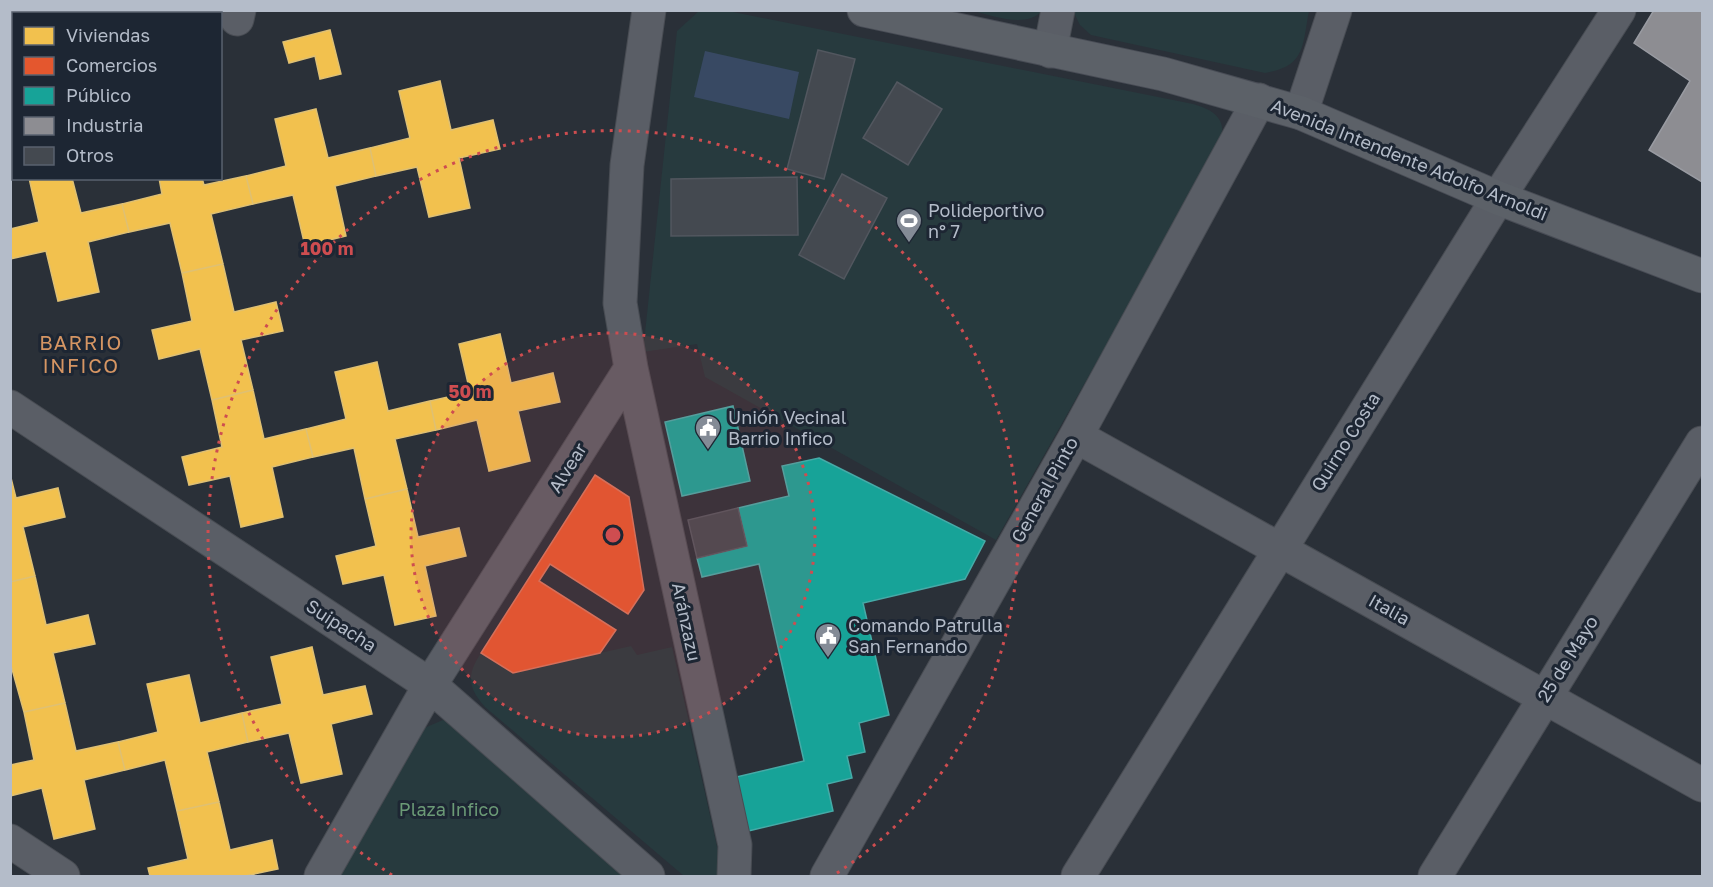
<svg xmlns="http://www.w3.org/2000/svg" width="1713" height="887" font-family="'Golos Text',sans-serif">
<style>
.green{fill:#273a3e}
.water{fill:#384963}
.homes{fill:#f2c14e;stroke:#dfc073;stroke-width:1.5}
.shops{fill:#e4572e;stroke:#d6755c;stroke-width:1.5}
.public{fill:#17a398;stroke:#46aaa7;stroke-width:1.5}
.industry{fill:#8d8d92;stroke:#999ba2;stroke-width:1.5}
.building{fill:#444950;stroke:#52575f;stroke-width:1.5}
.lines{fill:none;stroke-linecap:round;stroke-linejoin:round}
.minor-casing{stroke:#484c53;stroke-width:35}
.major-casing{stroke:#484c55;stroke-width:35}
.minor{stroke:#5a5e66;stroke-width:33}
.major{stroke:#5c6168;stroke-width:33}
.ring{fill:none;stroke:#ce4d50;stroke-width:3;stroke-dasharray:3 6}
.labels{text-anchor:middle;stroke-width:6;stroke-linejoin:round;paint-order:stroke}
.street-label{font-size:18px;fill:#b4bcc9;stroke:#1d2633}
.poi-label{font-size:18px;fill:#b4bcc9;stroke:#1d2633;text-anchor:start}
.park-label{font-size:18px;fill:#6b9a76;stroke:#1d2633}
.neighbourhood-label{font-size:20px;letter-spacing:1.5px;fill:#d59563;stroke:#1d2633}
.centre{fill:#ce4d50;stroke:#1d2633;stroke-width:3}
.ring-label{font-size:18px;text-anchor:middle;font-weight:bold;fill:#ce4d50;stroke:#1d2633;stroke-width:6;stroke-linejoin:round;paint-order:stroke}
</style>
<rect width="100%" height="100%" fill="#2a3038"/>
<path class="green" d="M699 11H728L1193 104C1215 110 1228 120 1220 144L996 540 705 377 697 344 643 352 677 31Z
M972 11H1042C1025 29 993 15 972 11Z
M1073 11H1309C1302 46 1306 66 1265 73L1091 35 1080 25Z
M631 646 637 655 672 647 721 864 720 876H684L485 707C467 687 467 674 481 653L513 673Z
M443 720 453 726 628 876H331L422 729Z"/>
<path class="water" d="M705 51 799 72 789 119 694 97Z"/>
<path class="homes" d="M330 30 341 74 320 79 315 56 289 63 283 42Z
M440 81 451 130 493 120 500 149 459 158 470 208 429 217 417 167 376 176 370 148 410 138 399 91Z
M316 109 328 158 370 148 376 176 335 186 346 236 305 246 293 195 253 204 246 176 286 166 275 119Z
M246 176 253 204 211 214 223 264 182 273 170 223 129 232 122 204 162 194 159 178H202L204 185Z
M29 178H72L81 213 122 204 129 232 88 242 99 292 58 301 46 251 10 259V229L39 222Z
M223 264 234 312 276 302 283 331 241 340 253 390 212 400 200 349 159 359 152 330 192 321 182 273Z
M500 334 511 383 553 373 560 402 518 411 530 461 489 471 477 420 436 430 430 401 470 392 459 344Z
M377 362 388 411 430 401 436 430 395 439 407 489 365 499 354 448 313 457 306 429 346 419 335 372Z
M253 390 264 439 306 429 313 457 272 467 283 517 241 527 230 476 189 485 182 457 222 447 212 400Z
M10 474 16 498 58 488 65 517 23 527 35 576 10 582Z
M407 489 418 537 459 528 466 556 425 566 436 616 395 625 384 575 343 584 336 556 376 546 365 499Z
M35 576 46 625 88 615 95 644 53 653 65 703 24 712 10 662V582Z
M312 647 323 695 365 686 372 714 331 724 342 774 301 783 289 733 248 742 242 713 282 704 271 657Z
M189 675 200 723 242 713 248 742 207 752 219 802 177 811 165 760 125 770 118 742 158 732 147 684Z
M65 703 76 751 118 742 125 770 84 780 95 829 54 839 42 788 10 796V765L34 760 24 712Z
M219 802 230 850 272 840 278 869 245 876H150L148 868 188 859 177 811Z"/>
<path class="shops" d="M595 475 629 497 644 590 628 614 550 564 539 581 616 630 600 653 513 673 481 653Z"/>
<path class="public" d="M733 406 750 481 682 496 665 422Z
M819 458 985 541 965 579 863 603 889 715 859 723 865 752 847 756 852 778 827 784 833 811 744 832 732 778 804 761 759 564 702 577 697 558 747 546 738 508 789 496 782 466Z"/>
<path class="industry" d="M1654 10H1702V182L1649 150 1690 81 1634 43Z"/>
<path class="building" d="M818 50 855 59 824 179 787 169Z
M897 82 942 109 908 165 863 138Z
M842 174 887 198 844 279 799 255Z
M797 177 798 235 671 236V179Z
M738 508 747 546 697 558 688 520Z"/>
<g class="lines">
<defs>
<path id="minor" d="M649 10 627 165 620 303 631 368 735 845 734 876
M237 19 239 10
M1050 51 1058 10
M1301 113 1335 10
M10 407 430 685 648 876
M1076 436 1702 785
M10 841 63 876
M321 876 430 685 631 368
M827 876 1076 436 1259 100
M1078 876 1498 198 1619 10
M1435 876 1702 443"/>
<path id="major" d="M864 10 1163 74 1301 113 1498 198 1702 276"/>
</defs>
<use href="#minor" class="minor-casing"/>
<use href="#major" class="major-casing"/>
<use href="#minor" class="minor"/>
<use href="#major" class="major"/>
</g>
<circle cx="613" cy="535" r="202" fill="#ce4d50" fill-opacity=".12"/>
<g class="ring">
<circle cx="613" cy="535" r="202"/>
<path d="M392 875A405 405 0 1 1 834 875"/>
</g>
<defs>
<symbol id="stadium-pin" viewBox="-11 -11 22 30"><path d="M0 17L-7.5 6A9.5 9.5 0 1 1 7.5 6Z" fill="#848b96" stroke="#1d2633"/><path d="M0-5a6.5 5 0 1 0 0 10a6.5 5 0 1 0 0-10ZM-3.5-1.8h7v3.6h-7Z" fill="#fff"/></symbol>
<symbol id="civic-pin" viewBox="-11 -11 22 30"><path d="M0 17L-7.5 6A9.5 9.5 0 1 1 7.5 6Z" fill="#848b96" stroke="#1d2633"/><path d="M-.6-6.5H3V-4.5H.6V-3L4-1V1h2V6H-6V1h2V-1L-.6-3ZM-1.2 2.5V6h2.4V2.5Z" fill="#fff"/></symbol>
</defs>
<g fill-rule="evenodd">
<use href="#stadium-pin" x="894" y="206" width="30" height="40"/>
<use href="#civic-pin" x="693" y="413" width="30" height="40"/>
<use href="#civic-pin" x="813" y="621" width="30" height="40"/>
</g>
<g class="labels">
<g class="street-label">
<text transform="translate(1409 160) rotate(22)" y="6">Avenida Intendente Adolfo Arnoldi</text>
<text transform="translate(1346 442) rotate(-58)" y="6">Quirno Costa</text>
<text transform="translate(568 468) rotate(-58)" y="6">Alvear</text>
<text transform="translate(1045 490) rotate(-61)" y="6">General Pinto</text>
<text transform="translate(1389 610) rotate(29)" y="6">Italia</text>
<text transform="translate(686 622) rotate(78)" y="6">Aránzazu</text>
<text transform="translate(341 626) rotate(33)" y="6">Suipacha</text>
<text transform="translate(1568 659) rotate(-58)" y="6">25 de Mayo</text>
</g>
<g class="poi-label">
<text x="928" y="217">Polideportivo<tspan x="928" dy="21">n° 7</tspan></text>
<text x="728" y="424">Unión Vecinal<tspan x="728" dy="21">Barrio Infico</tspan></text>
<text x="848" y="632">Comando Patrulla<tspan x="848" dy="21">San Fernando</tspan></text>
</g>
<g class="park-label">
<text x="449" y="816">Plaza Infico</text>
</g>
<g class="neighbourhood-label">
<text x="81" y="350">BARRIO<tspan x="81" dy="23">INFICO</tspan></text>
</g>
</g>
<circle cx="613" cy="535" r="9" class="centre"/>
<g class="ring-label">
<text x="327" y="255">100 m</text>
<text x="470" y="398">50 m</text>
</g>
<rect width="1713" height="887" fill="none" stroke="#b4bcc9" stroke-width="24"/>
<rect x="12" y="12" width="210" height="168" fill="#1d2633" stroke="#59626f" stroke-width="1.5"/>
<rect x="24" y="27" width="30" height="18" fill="#f2c14e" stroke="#59626f" stroke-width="1.5"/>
<text x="66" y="42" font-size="18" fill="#b4bcc9">Viviendas</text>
<rect x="24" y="57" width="30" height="18" fill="#e4572e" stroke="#59626f" stroke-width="1.5"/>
<text x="66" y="72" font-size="18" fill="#b4bcc9">Comercios</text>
<rect x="24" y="87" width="30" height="18" fill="#17a398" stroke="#59626f" stroke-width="1.5"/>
<text x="66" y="102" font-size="18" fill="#b4bcc9">Público</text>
<rect x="24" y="117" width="30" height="18" fill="#8d8d92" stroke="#59626f" stroke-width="1.5"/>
<text x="66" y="132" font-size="18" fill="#b4bcc9">Industria</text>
<rect x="24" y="147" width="30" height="18" fill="#444950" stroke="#59626f" stroke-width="1.5"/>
<text x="66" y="162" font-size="18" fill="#b4bcc9">Otros</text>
</svg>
